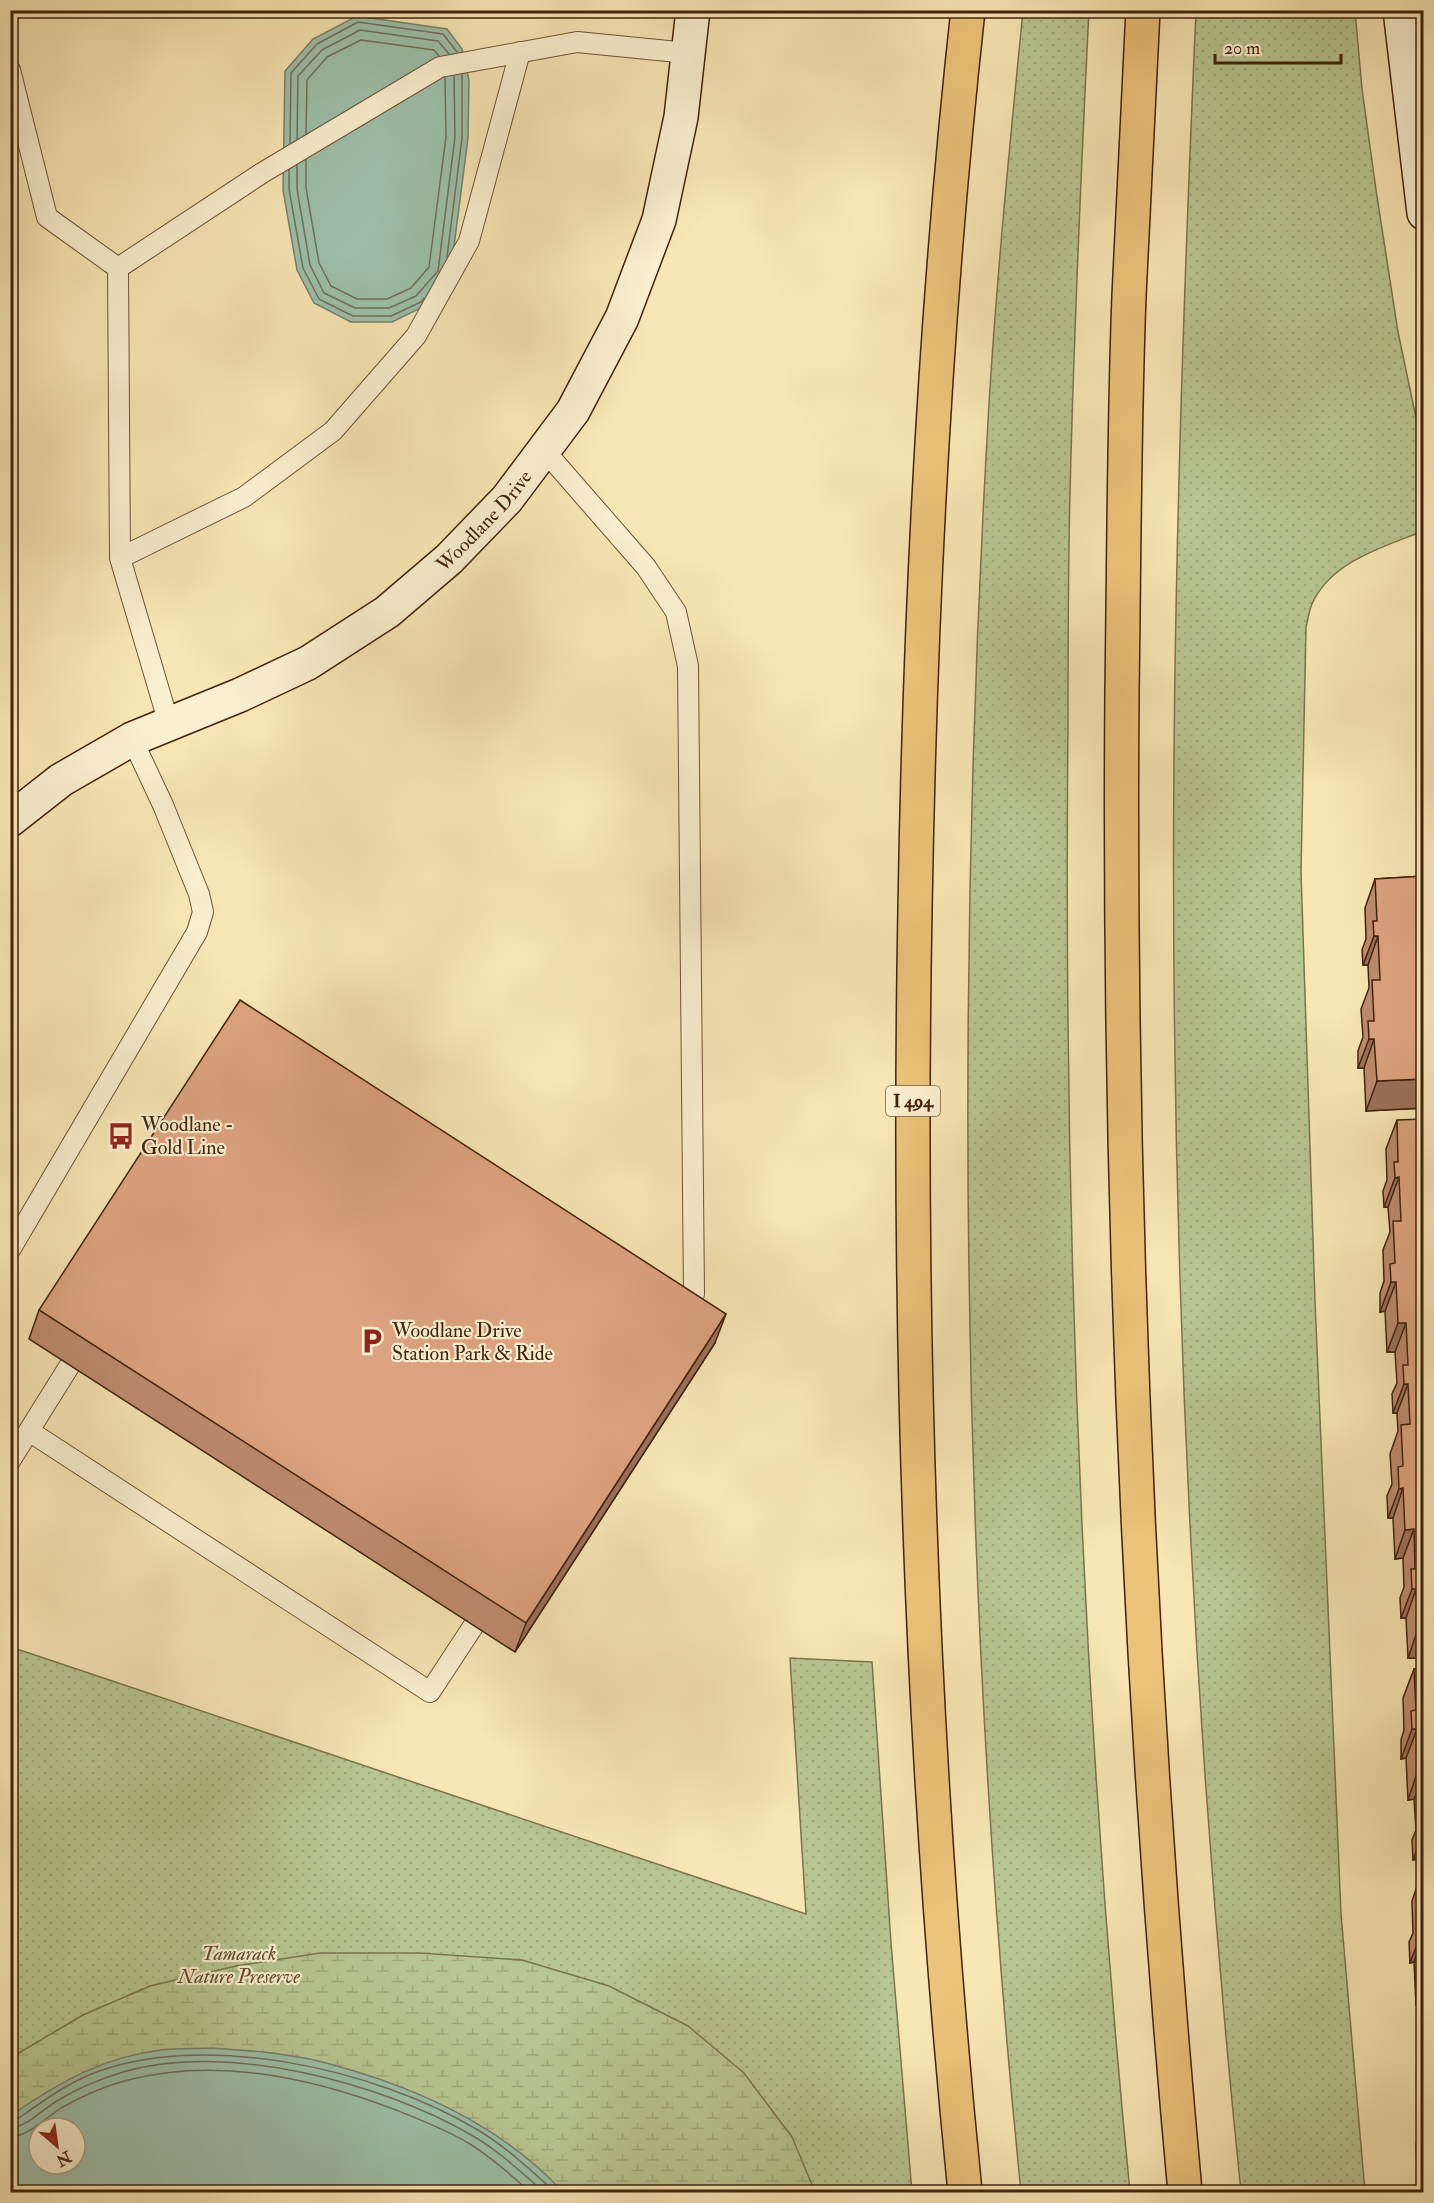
<svg xmlns="http://www.w3.org/2000/svg" width="1434" height="2203" font-family="'IM FELL Double Pica',serif">
<style>
.grass{fill:url(#grass-dots);stroke:#7c744e;stroke-width:1.5;fill-rule:evenodd}
.wetland{fill:url(#wetland-marsh);stroke:#7c744e;stroke-width:1.5;fill-rule:evenodd}
.water{fill:#9dc0ab;stroke:#78816b;stroke-width:1.5;fill-rule:evenodd}
.lines{fill:none;stroke-linecap:round;stroke-linejoin:round}
.shore{stroke:#6f715b;stroke-width:1.5}
.lane-casing{stroke:#6f5336;stroke-width:22}
.secondary-casing{stroke:#41220b;stroke-width:36}
.highway-casing{stroke:#41220b;stroke-width:36}
.lane{stroke:#faefcf;stroke-width:20}
.secondary{stroke:#faefcf;stroke-width:33}
.highway{stroke:#ecc37a;stroke-width:33}
.wall{fill:#be8c6e;stroke:#41220b;stroke-width:1.5}
.shaded-wall{fill:#9b725a;stroke:#41220b;stroke-width:1.5}
.building{fill:#dda380;stroke:#41220b;stroke-width:1.5}
.labels{text-anchor:middle;stroke-width:4.5;stroke-linejoin:round;paint-order:stroke}
.shield{fill:#faefcf;stroke:#786046;stroke-width:1.5}
.shield-label{font-size:18px;font-weight:bold;fill:#41220b}
.street-label{font-size:20px;fill:#41220b;stroke:#faefcf}
.poi-label{font-size:20px;fill:#41220b;stroke:#faefcf;text-anchor:start}
.park-label{font-size:20px;font-style:italic;fill:#5f4b2c;stroke:#faefcf}
</style>
<defs>
<pattern id="grass-dots" width="8" height="8" patternUnits="userSpaceOnUse" patternTransform="scale(1.5)"><rect width="8" height="8" fill="#b8c691"/><path d="M2 2h.1M6 6h.1" fill="none" stroke="#9faa7c" stroke-width="1.8" stroke-linecap="round"/></pattern>
<pattern id="wetland-marsh" width="20" height="14" patternUnits="userSpaceOnUse" patternTransform="scale(1.5)"><rect width="20" height="14" fill="#b8c691"/><path d="M1 5h8M5 5V1M11 12h8M15 12V8" fill="none" stroke="#9faa7c"/></pattern>
</defs>
<rect width="100%" height="100%" fill="#f8e6b5"/>
<filter id="stains"><feTurbulence type="fractalNoise" baseFrequency=".00333" numOctaves="4"/><feColorMatrix values="0 0 0 0 .2 0 0 0 0 .09 0 0 0 0 .02 0 0 0 .5 -.17"/></filter>
<radialGradient id="worn" r=".72"><stop offset=".6" stop-color="#630" stop-opacity="0"/><stop offset="1" stop-color="#630" stop-opacity=".3"/></radialGradient>
<path class="grass" d="M1089 10C1081 171 1074 332 1070 493 1068 570 1068 647 1068 724 1063 1214 1082 1705 1130 2192H1021C961 1599 954 1000 989 404 997 273 1010 142 1023 11Z
M1196 11H1355L1362 89 1376 190 1398 332 1423 451V531C1384 547 1331 561 1312 604 1309 611 1308 619 1306 627L1301 872 1315 1301 1341 1914 1365 2192H1241C1192 1716 1170 1236 1174 757 1176 508 1185 259 1196 11Z
M11 1647 806 1914 790 1658 872 1662 891 1943 912 2192H11ZM39 2128H75V2164H39Z"/>
<path class="wetland" d="M320 1953H420L522 1960 609 1986 688 2026 744 2073 792 2137 815 2192H11L10 2059 17 2054 83 2015 150 1986 236 1966ZM39 2128H75V2164H39Z"/>
<path class="water" d="M357 16 447 29 462 49 469 80 468 138 450 277 425 306 392 322H351L314 303 297 270 283 190 285 71 313 39Z
M212 2048C250 2051 290 2053 326 2063 414 2086 501 2125 563 2192H11L10 2117 13 2114C60 2082 103 2057 161 2050 178 2048 196 2049 212 2048ZM39 2128H75V2164H39Z"/>
<g class="lines">
<path class="shore" d="M306 134 307 80 327 57 361 40 434 50 439 56
M297 139 298 76 322 50 360 30 438 41 449 54
M290 143 291 73 317 44 358 22 443 34 457 52
M306 160V188L319 263 331 286 357 299H387L411 288 429 267 446 137 445 77
M297 165V189L310 265 324 293 355 308H389L416 296 438 271 455 137 454 76
M289 170V189L303 268 319 299 353 316H391L421 302 424 298
M447 257 462 138V74
M10 2120H16C39 2104 63 2086 89 2075 202 2029 376 2069 478 2130 506 2147 531 2170 555 2192
M10 2128C27 2127 43 2109 57 2101 78 2088 100 2079 123 2072 225 2041 383 2083 473 2136 499 2151 522 2173 544 2192
M10 2137C29 2136 46 2118 61 2108 82 2096 105 2086 128 2080 216 2057 313 2078 396 2110 421 2120 447 2130 470 2144 492 2158 511 2175 530 2192"/>
<defs>
<path id="lane" d="M10 70 47 217 118 268
M544 450 646 567 676 612 688 666 694 1294 680 1316
M120 558 244 497 333 431 416 336 469 241 520 52
M169 724 120 558 118 268 262 173 440 67 577 42 688 53
M10 1250 197 932 203 912 199 894 163 805 132 739
M29 1431 430 1692 474 1625
M10 1461 70 1365"/>
<g id="secondary">
<path d="M1400 10 1424 213"/>
<path id="s1" d="M10 820 61 780 132 739 240 695 308 663 387 612 449 559 507 499 573 411 622 318 659 220 681 117 693 10"/>
</g>
<path id="highway" d="M1143 10C1139 106 1133 201 1129 296 1124 427 1124 559 1122 691 1118 1192 1139 1693 1185 2192
M965 2192C922 1766 907 1337 915 909 920 609 935 309 968 10"/>
</defs>
<use href="#lane" class="lane-casing"/>
<use href="#secondary" class="secondary-casing"/>
<use href="#highway" class="highway-casing"/>
<use href="#lane" class="lane"/>
<use href="#secondary" class="secondary"/>
<use href="#highway" class="highway"/>
</g>
<path class="wall" d="M1424 876V1108L1366 1111 1364 1068H1358V1051L1363 1037 1361 1009 1369 988 1368 965H1363L1362 950 1366 939 1365 908 1375 879Z
M1397 1120 1424 1658H1408L1406 1618H1401L1400 1598 1404 1587 1403 1558 1395 1559 1393 1518H1388L1387 1496 1392 1484 1390 1454 1398 1431 1397 1413H1393L1392 1394 1397 1383 1395 1352H1387L1385 1311 1380 1312V1293L1384 1281 1383 1250 1390 1232 1388 1207H1384L1383 1191 1387 1180 1386 1149Z
M39 1310 715 1343 515 1652 29 1339Z
M1424 1668V2018L1423 2005H1416L1414 1962 1410 1963 1409 1942 1413 1933 1412 1901 1418 1883 1417 1859 1413 1860 1412 1840 1416 1830 1414 1799 1408 1800 1406 1758 1401 1759V1740L1404 1730 1403 1698 1414 1669Z
M1424 2034V2063H1421V2041Z
M1424 2093V2193H1423L1422 2168H1417L1416 2144 1420 2133 1419 2104Z"/>
<path class="shaded-wall" d="M1374 936H1378L1368 965H1363Z
M1369 1039H1374L1364 1068H1358Z
M1424 1079V1108L1366 1111 1377 1081Z
M1399 1177 1388 1207H1384L1395 1178Z
M1391 1282H1396L1385 1311 1380 1312Z
M726 1314 715 1343 515 1652 526 1623Z
M1398 1323H1406L1395 1352H1387Z
M1404 1384H1408L1397 1413H1393Z
M1403 1488 1393 1518H1388L1399 1489Z
M1414 1529 1403 1558 1395 1559 1405 1530Z
M1412 1589H1416L1406 1618H1401Z
M1418 1629H1424V1658H1408Z
M1412 1729H1417L1406 1758 1401 1759Z
M1418 1770H1424V1774L1414 1799 1408 1800Z
M1424 1832V1841L1417 1859 1413 1860Z
M1424 1933 1414 1962 1410 1963 1421 1934Z
M1424 1984V2004L1423 2005H1416Z
M1424 2151V2162L1422 2168H1417Z"/>
<path class="building" d="M1424 876V1079L1377 1081 1374 1039H1369L1368 1021H1374L1372 980H1380L1378 936H1374L1373 921H1377L1375 879Z
M240 1000 726 1314 526 1623 39 1310Z
M1424 1119V1629H1418L1416 1589H1412L1411 1569H1415L1414 1529 1405 1530 1403 1488 1399 1489 1398 1467 1403 1466 1401 1425 1410 1424 1408 1384H1404L1403 1365H1408L1406 1323H1398L1396 1282H1391L1390 1264 1395 1263 1393 1221H1401L1399 1177 1395 1178 1394 1162H1398L1397 1120Z
M1424 1668V1770H1418L1417 1729H1412L1411 1711 1416 1710 1414 1669Z
M1422 1872H1424V1908Z
M1420 1913H1424V1933L1421 1934Z"/>
<defs>
<symbol id="bus-bare" viewBox="-9 -9 18 18"><path d="M-5-6H5V4H4V6H2V4H-2V6H-4V4H-5ZM-3.5-4V0h7V-4ZM-3.5 1.2v1.5H-2V1.2ZM2 1.2v1.5H3.5V1.2Z" fill="#8f2418" stroke="#faefcf" stroke-width="2.5" paint-order="stroke"/></symbol>
<symbol id="parking-bare" viewBox="-9 -9 18 18"><path d="M-3.5-5.5H1a3.5 3.5 0 0 1 0 7H-1V5.5H-3.5ZM-1-3.4V-.6H.8a1.4 1.4 0 0 0 0-2.8Z" fill="#8f2418" stroke="#faefcf" stroke-width="2.5" paint-order="stroke"/></symbol>
</defs>
<g fill-rule="evenodd">
<use href="#bus-bare" x="102" y="1117" width="38" height="38"/>
<use href="#parking-bare" x="353" y="1322" width="38" height="38"/>
</g>
<g class="labels">
<rect class="shield" x="886" y="1086" width="54" height="30" rx="4.5"/>
<g class="shield-label">
<text x="913" y="1107">I 494</text>
</g>
<g class="street-label">
<text dy="7" stroke="none"><textPath href="#s1" startOffset="566">Woodlane Drive</textPath></text>
</g>
<g class="poi-label">
<text x="141" y="1131">Woodlane -<tspan x="141" dy="23">Gold Line</tspan></text>
<text x="392" y="1337">Woodlane Drive<tspan x="392" dy="23">Station Park &amp; Ride</tspan></text>
</g>
<g class="park-label">
<text x="239" y="1960">Tamarack<tspan x="239" dy="23">Nature Preserve</tspan></text>
</g>
</g>
<rect width="1434" height="2203" fill="none" stroke="#f8e6b5" stroke-width="36"/>
<rect x="12" y="12" width="1410" height="2179" fill="none" stroke="#41220b" stroke-width="3"/>
<rect x="18" y="18" width="1398" height="2167" fill="none" stroke="#41220b" stroke-width="1.5"/>
<g transform="translate(57 2146) rotate(151)"><circle r="28" fill="#faefcf" stroke="#b09d81" stroke-width="1.5"/>
<path d="M0-4.5L10 22L0 15L-10 22Z" fill="#8f2418"/>
<text y="-9" font-size="16" font-weight="bold" text-anchor="middle" fill="#41220b">N</text>
</g>
<path d="M1215 54v9h126v-9" fill="none" stroke="#41220b" stroke-width="3"/>
<text x="1224" y="54" font-size="18" fill="#41220b" stroke="#faefcf" stroke-width="4.5" paint-order="stroke">20 m</text>
<rect width="100%" height="100%" filter="url(#stains)"/>
<rect width="100%" height="100%" fill="url(#worn)"/>
</svg>
